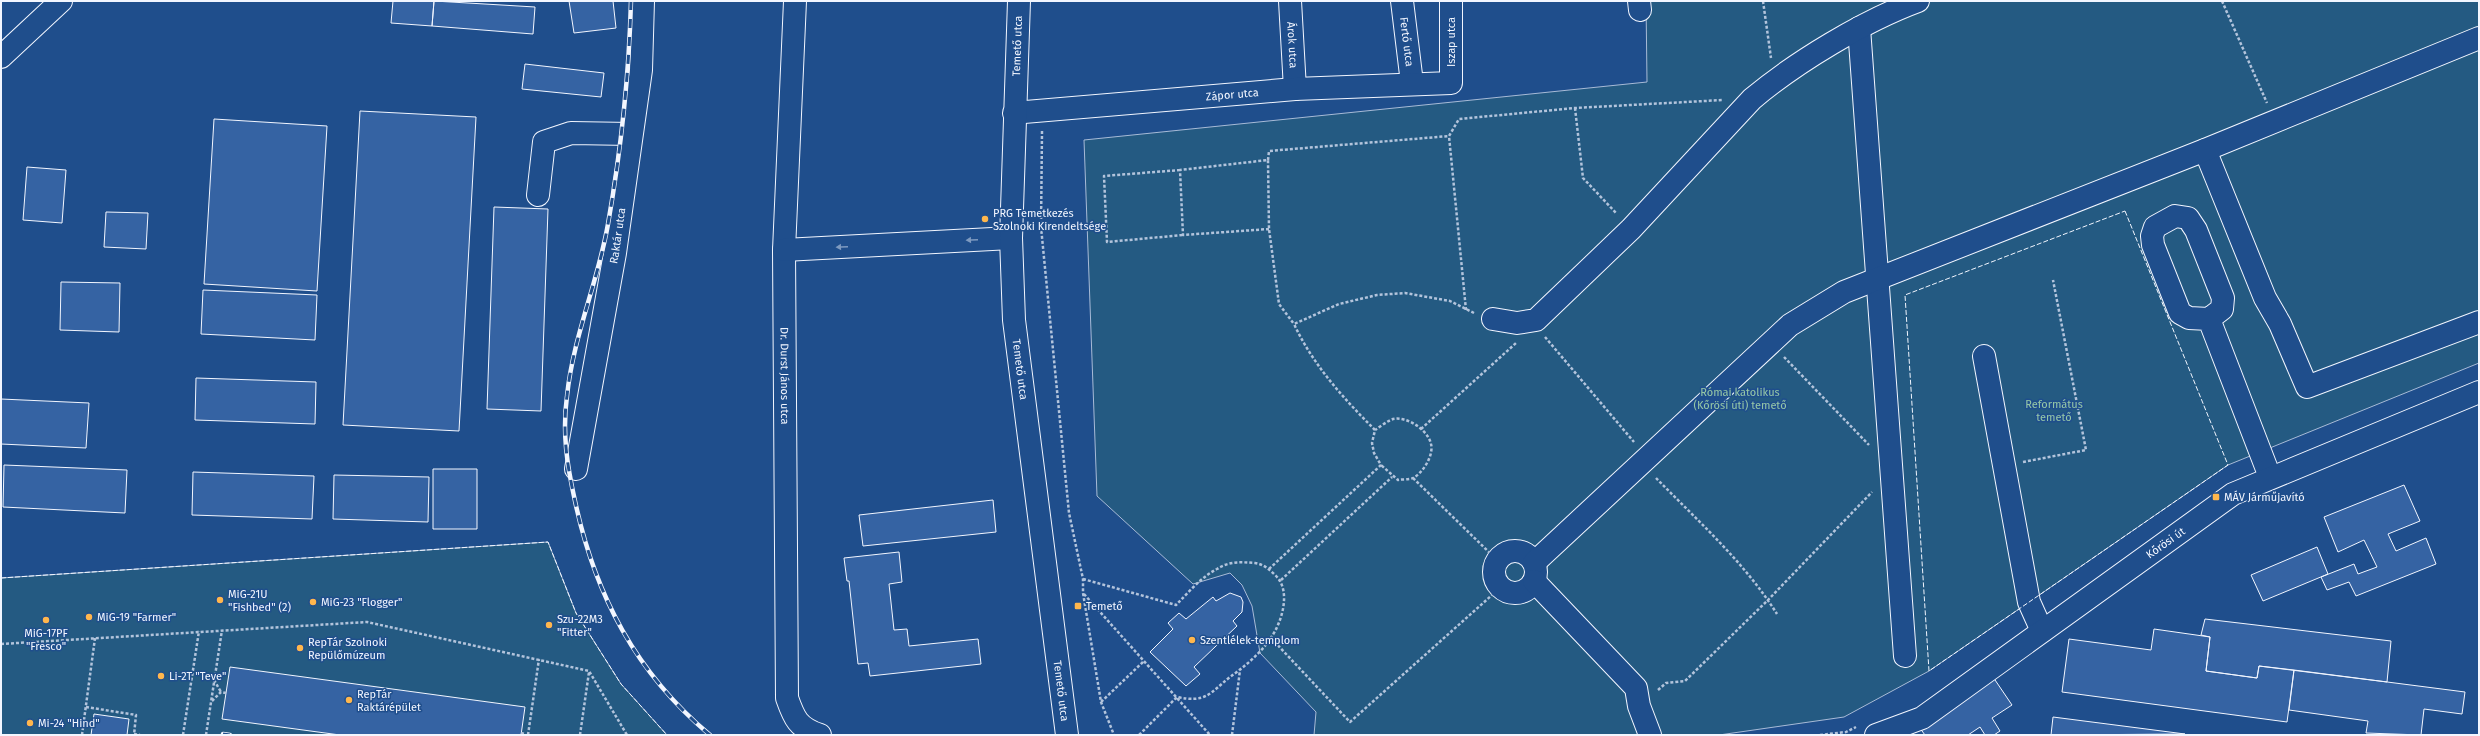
<svg xmlns="http://www.w3.org/2000/svg" width="2480" height="736" font-family="'Fira Sans',sans-serif">
<style>
.green{fill:#245a82;stroke:#a8bbd7}
.building{fill:#3563a3;stroke:#f2f6ff}
.lines{fill:none;stroke-linecap:round;stroke-linejoin:round}
.minor-casing{stroke:#f2f6ff;stroke-width:24}
.major-casing{stroke:#f2f6ff;stroke-width:24}
.path{stroke:#b3c4dc;stroke-width:2.5;stroke-dasharray:3 2;stroke-linecap:butt}
.minor{stroke:#1f4e8c;stroke-width:22}
.major{stroke:#1f4e8c;stroke-width:22}
.rail-casing{stroke:#f2f6ff;stroke-width:4.5}
.rail{stroke:#1f4e8c;stroke-width:3;stroke-dasharray:9;stroke-linecap:butt}
.fence{stroke:#f2f6ff;stroke-width:1;stroke-dasharray:5 2;stroke-linecap:butt}
.oneway{fill:#7e9ac0}
.poi-dot{fill:#ffb74d;stroke:#1f4e8c;stroke-width:1.5}
.labels{text-anchor:middle;stroke-width:3;stroke-linejoin:round;paint-order:stroke}
.street-label{font-size:11px;fill:#f2f6ff;stroke:#1f4e8c}
.poi-label{font-size:11px;fill:#f2f6ff;stroke:#1f4e8c;text-anchor:start}
.park-label{font-size:11px;fill:#97c8a6;stroke:#1f4e8c}
</style>
<rect width="100%" height="100%" fill="#1f4e8c"/>
<path class="green" d="M1646 1H2479V363L2228 465 1929 671 1844 717 1719 735H1314L1316 712 1260 653 1252 606 1242 585 1230 573 1193 584 1097 496 1084 140 1647 82Z
M548 542 576 613 621 684 667 735H1V578Z"/>
<path class="building" d="M393 1H434L432 26 391 23Z
M434 1 535 7 533 34 432 26Z
M569 1H613L616 28 574 33Z
M525 64 604 73 601 97 522 89Z
M360 111 476 117 459 431 343 425Z
M214 119 327 126 317 291 204 284Z
M27 167 66 170 62 223 23 220Z
M494 207 548 209 541 411 487 409Z
M106 212 148 213 146 249 104 247Z
M61 282 120 283 119 332 60 330Z
M203 290 317 295 315 340 201 334Z
M196 378 316 382 315 424 195 420Z
M1 399 89 403 86 448 1 444Z
M4 465 127 470 125 513 3 507Z
M433 469H477V529H433Z
M193 472 314 476 312 519 192 515Z
M334 475 429 477 428 522 333 519Z
M2404 485 2420 521 2388 534 2396 551 2426 538 2436 564 2356 596 2349 582 2327 590 2321 577 2354 564 2358 574 2377 567 2364 540 2338 552 2324 517Z
M993 500 996 532 863 546 859 515Z
M2317 547 2328 574 2263 601 2251 575Z
M899 552 902 582 889 584 894 630 907 629 909 646 978 639 981 664 870 676 868 663 858 664 849 581H847L844 558Z
M1230 593 1241 597 1243 602 1242 612 1233 621 1237 626 1194 667 1200 674 1186 686 1150 652 1173 629 1168 623 1179 613 1186 619 1213 597 1216 601Z
M2205 619 2391 641 2387 682 2259 666 2257 678 2206 671 2210 637 2201 635Z
M2154 629 2210 637 2206 671 2257 678 2259 666 2294 670 2287 722 2062 692 2069 639 2151 650Z
M230 667 525 707 521 735H340L222 719Z
M2294 670 2465 692 2462 714 2424 709 2421 735 2366 733 2368 721 2289 710Z
M1993 677 2012 705 1992 718 2000 731 1994 735H1985L1980 727 1968 735H1925L1919 727Z
M94 714 129 719 127 735H91Z
M2053 717 2185 734 2051 735Z"/>
<g class="lines">
<defs>
<g id="minor">
<path id="s1" d="M795 1 784 250 787 698C794 718 798 728 820 735"/>
<path id="s2" d="M1290 1 1295 89"/>
<path id="s3" d="M1402 1 1412 83"/>
<path d="M1639 1 1640 10"/>
<path d="M1859 28 1905 656"/>
<path d="M1 57 61 1"/>
<path id="s4" d="M1014 113 1295 89 1451 83V1"/>
<path d="M2205 150 2265 298 2280 324 2307 387 2479 322"/>
<path d="M538 195 544 142 571 133 631 134"/>
<path d="M784 250 1011 238"/>
<path d="M1493 319 1517 323 1536 320 1631 229 1752 99C1796 62 1864 21 1918 1"/>
<path d="M2209 319 2222 309 2223 298 2196 230 2188 218 2175 216 2155 227 2152 236 2153 245 2180 313 2189 318 2209 319 2270 477"/>
<path d="M1984 356 2029 602 2042 631"/>
<path id="s5" d="M576 469 615 253 641 70 643 1"/>
<circle cx="1515" cy="572" r="21"/>
<path d="M1534 563 1790 325 1844 292 2205 150 2479 38"/>
<path d="M1534 581 1636 688 1639 706 1650 735"/>
<path id="s6" d="M1876 735 1922 718 2233 494 2479 392"/>
</g>
<g id="major">
<path id="s7" d="M1019 1 1011 238 1014 320 1067 735"/>
</g>
</defs>
<use href="#minor" class="minor-casing"/>
<use href="#major" class="major-casing"/>
<path class="path" d="M1763 1 1771 58
M2222 1 2267 103
M1575 108 1583 178 1617 214
M1042 131 1041 227 1069 513 1083 579V593L1101 702 1114 735
M1268 160 1269 151 1449 136
M1180 170 1104 176 1107 242 1183 235
M1269 229 1183 235 1180 170 1268 160 1269 229 1279 304 1294 324
M1466 310 1449 136 1459 119 1575 108 1723 100
M1545 337 1634 442
M1784 357 1869 445
M1421 429 1516 343
M1375 430C1344 399 1313 365 1294 324L1339 304 1377 295 1405 293 1450 301 1474 313
M2023 462 2086 450 2053 280
M1413 478 1498 561
M1656 478C1698 521 1745 563 1777 614
M1269 569 1381 465 1374 453 1372 443 1375 430C1380 427 1387 421 1393 419 1407 416 1428 430 1431 444 1434 455 1423 473 1413 478 1409 480 1402 479 1398 480L1381 465
M1083 579 1176 605C1188 593 1201 577 1217 569 1229 561 1241 562 1255 563 1263 564 1269 569 1275 575 1292 590 1282 623 1270 639 1260 654 1244 667 1230 677 1209 694 1206 703 1177 697L1139 735
M1281 580 1392 477
M1084 594 1210 735
M1271 638 1350 722 1501 587
M1 644 367 622 589 671 627 735
M214 680 221 692
M1658 690 1666 683 1685 681 1768 600 1872 492
M212 701 221 692 226 693
M1101 702 1144 661
M86 707 136 715 134 735
M521 733 525 734
M134 734 140 735
M82 735 95 638
M183 735 199 631
M206 735 222 630
M528 735 539 659
M580 735 589 672
M1232 735 1240 670
M1820 735 1846 732 1856 727"/>
<use href="#minor" class="minor"/>
<use href="#major" class="major"/>
<defs>
<path id="rail" d="M631 1C629 76 621 150 608 224 598 282 573 337 567 396 562 433 567 465 575 501 595 595 636 673 710 735
M223 734 230 735"/>
</defs>
<use href="#rail" class="rail-casing"/>
<use href="#rail" class="rail"/>
<path class="fence" d="M2125 211 2228 465 1929 671 1905 295Z
M1 578 548 542 576 613 621 684 667 735"/>
</g>
<defs><path id="oneway-solid" d="M-6-.8H1V-3.2L6.5 0L1 3.2V.8H-6Z"/></defs>
<g class="oneway">
<use href="#oneway-solid" transform="translate(972 240) rotate(177)"/>
<use href="#oneway-solid" transform="translate(842 247) rotate(177)"/>
</g>
<g class="poi-dot">
<circle cx="985" cy="219" r="4"/>
<rect x="2212" y="493" width="8" height="8" rx="2"/>
<circle cx="220" cy="600" r="4"/>
<circle cx="313" cy="602" r="4"/>
<rect x="1074" y="602" width="8" height="8" rx="2"/>
<circle cx="89" cy="617" r="4"/>
<circle cx="46" cy="620" r="4"/>
<circle cx="549" cy="625" r="4"/>
<circle cx="1192" cy="640" r="4"/>
<circle cx="300" cy="648" r="4"/>
<circle cx="161" cy="676" r="4"/>
<circle cx="349" cy="700" r="4"/>
<circle cx="30" cy="723" r="4"/>
</g>
<g class="labels">
<g class="street-label">
<text dy="4" stroke="none"><textPath href="#s3" startOffset="41">Fertő utca</textPath></text>
<text transform="translate(1451 42) rotate(-90)" y="4">Iszap utca</text>
<text dy="4" stroke="none"><textPath href="#s2" startOffset="44">Árok utca</textPath></text>
<text transform="translate(1017 46) rotate(-88)" y="4">Temető utca</text>
<text dy="4" stroke="none"><textPath href="#s4" startOffset="219">Zápor utca</textPath></text>
<text dy="4" stroke="none"><textPath href="#s5" startOffset="237">Raktár utca</textPath></text>
<text dy="4" stroke="none"><textPath href="#s7" startOffset="369">Temető utca</textPath></text>
<text dy="4" stroke="none"><textPath href="#s1" startOffset="375">Dr. Durst János utca</textPath></text>
<text dy="4" stroke="none"><textPath href="#s6" startOffset="349">Kőrösi út</textPath></text>
<text dy="4" stroke="none"><textPath href="#s7" startOffset="693">Temető utca</textPath></text>
</g>
<g class="poi-label">
<text x="993" y="217">PRG Temetkezés<tspan x="993" dy="13">Szolnoki Kirendeltsége</tspan></text>
<text x="2224" y="501">MÁV Járműjavító</text>
<text x="228" y="598">MiG-21U<tspan x="228" dy="13">"Fishbed" (2)</tspan></text>
<text x="321" y="606">MiG-23 "Flogger"</text>
<text x="1086" y="610">Temető</text>
<text x="97" y="621">MiG-19 "Farmer"</text>
<text x="557" y="623">Szu-22M3<tspan x="557" dy="13">"Fitter"</tspan></text>
<text x="46" y="637" text-anchor="middle">MiG-17PF<tspan x="46" dy="13">"Fresco"</tspan></text>
<text x="1200" y="644">Szentlélek-templom</text>
<text x="308" y="646">RepTár Szolnoki<tspan x="308" dy="13">Repülőmúzeum</tspan></text>
<text x="169" y="680">Li-2T "Teve"</text>
<text x="357" y="698">RepTár<tspan x="357" dy="13">Raktárépület</tspan></text>
<text x="38" y="727">Mi-24 "Hind"</text>
</g>
<g class="park-label">
<text x="1740" y="396">Római katolikus<tspan x="1740" dy="13">(Kőrösi úti) temető</tspan></text>
<text x="2054" y="408">Református<tspan x="2054" dy="13">temető</tspan></text>
</g>
</g>
<rect width="2480" height="736" fill="none" stroke="#f2f6ff" stroke-width="4"/>
</svg>
